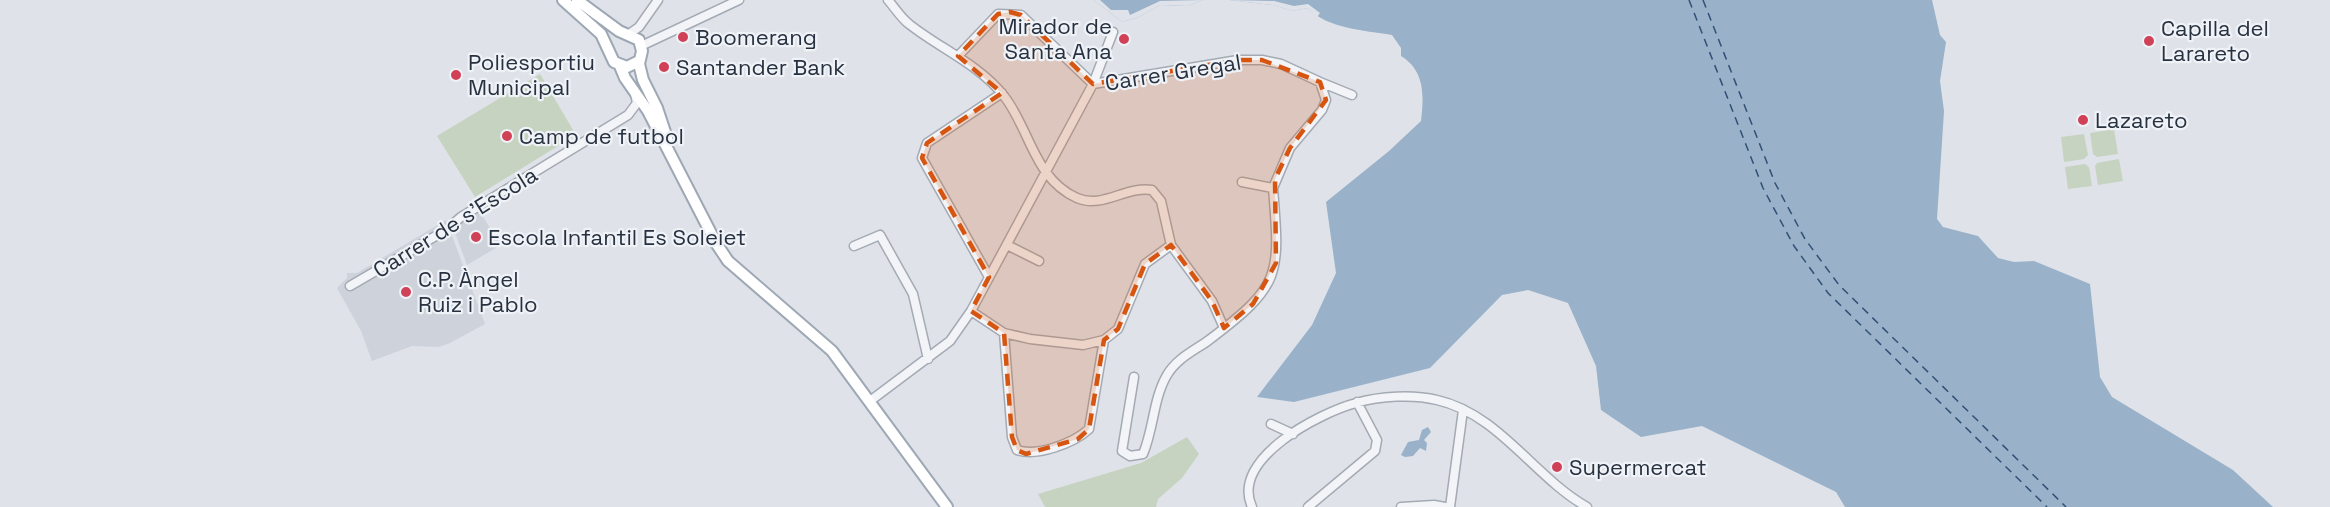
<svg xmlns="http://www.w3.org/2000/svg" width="2330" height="507" font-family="'Space Grotesk',sans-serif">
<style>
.built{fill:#cdd2db}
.green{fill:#c5d3c0}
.water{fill:#99b1c9}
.pier{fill:#dfe3e9}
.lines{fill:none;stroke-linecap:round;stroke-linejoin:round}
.ferry{stroke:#315075;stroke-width:1.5;stroke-dasharray:8 6;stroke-linecap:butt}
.minor-casing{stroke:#a4aab3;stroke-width:11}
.major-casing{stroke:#9ea7b4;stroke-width:14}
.minor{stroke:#f2f4f7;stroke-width:8}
.major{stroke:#fff;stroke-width:10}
.marked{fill:#d55511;fill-opacity:0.2;stroke:#d55511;stroke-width:4.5;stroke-dasharray:12 8;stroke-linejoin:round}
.poi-dot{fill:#d04158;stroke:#eff2f6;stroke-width:2}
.labels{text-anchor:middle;stroke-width:4.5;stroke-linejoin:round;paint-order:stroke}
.poi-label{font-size:22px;fill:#283140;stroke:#eff2f6;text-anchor:start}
.street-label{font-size:22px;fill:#283140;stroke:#eff2f6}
</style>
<rect width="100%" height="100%" fill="#dfe3e9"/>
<path class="built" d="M479 211 501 245 467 265 453 227Z
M446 220 485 324 450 343 439 347 412 346 372 361 361 331 337 288 347 278V273H357Z"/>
<path class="green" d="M540 74 576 135 475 197 437 136Z
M2114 129 2118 154 2097 157 2093 154 2090 133Z
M2084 134 2088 155 2084 159 2064 162 2061 137Z
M2119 159 2123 181 2098 185 2095 166 2097 163Z
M2085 164 2089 167 2092 186 2068 189 2065 167Z
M1187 437 1199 454 1182 478 1158 499 1156 507H1045L1038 494 1141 463Z"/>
<path class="water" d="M1094 0H1203L1188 6 1160 5 1139 17 1122 22Z
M1229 0H1932L1940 35 1946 42 1940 81 1944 111 1937 219 1943 227 1978 236 1998 258 2014 262 2034 261 2090 284 2100 377 2112 397 2233 470 2273 507H1845L1836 492 1702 426 1641 437 1601 410 1596 366 1568 303 1528 290 1502 295 1430 368 1294 402 1257 397 1312 325 1336 273 1326 202 1389 151 1421 121C1424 95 1425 71 1401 56V48L1392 35C1363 30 1329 29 1307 8L1293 11 1273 5Z
M1428 427 1431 432 1424 440 1427 443 1426 451 1420 448 1413 456 1405 457 1401 455 1408 442 1419 440 1422 430Z"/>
<path class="pier" d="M1094 0H1100L1111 10H1128L1130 15 1160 1 1203 0 1188 6 1160 5 1139 17 1122 22Z
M1229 0 1274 1 1294 6 1308 4 1320 13 1317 17 1307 8 1293 11 1273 5Z"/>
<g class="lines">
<path class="ferry" d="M1689 0 1763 188 1794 246 1828 293 2047 507
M1703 0 1775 183 1805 239 1839 285 2066 507"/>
<defs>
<path id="minor" d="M888 0C895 8 901 18 909 24 939 48 980 65 1004 96 1030 129 1034 179 1077 198 1103 209 1125 186 1152 190L1161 201 1171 245 1212 301 1224 328
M629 34 639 27 658 0
M641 46 739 0
M958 56 998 14 1021 15 1093 84 1238 60H1262L1281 64 1320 82 1326 100 1322 110 1290 148 1273 188C1280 275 1282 285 1209 340 1194 351 1177 358 1167 375 1153 399 1154 428 1143 454L1130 456 1122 451 1134 377
M1320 82 1352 95
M1242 182 1273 188
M1007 245 1039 261
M854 246 880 235 913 294 928 359
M989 277 922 158 927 143 1002 93
M350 286 446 230 461 217 628 115 637 103 635 94
M971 311 1004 333 1030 339 1083 345 1104 340 1118 329 1145 264 1171 245
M1004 333 1012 437 1017 450C1037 457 1074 443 1089 429L1104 340
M870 401 950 341 971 311 1093 84 1113 32
M1271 424 1293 434
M1252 507C1230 459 1319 413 1356 403 1380 396 1413 394 1437 400 1499 414 1534 477 1587 507
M1308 507 1375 451 1377 440 1357 402
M1401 507 1434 505 1445 507
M1450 507 1463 410"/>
<path id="major" d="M563 0 601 34 614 62 627 67 639 61
M577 0 619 31 639 40 642 51 639 64 643 80 657 108 668 141
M620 66 625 78 648 111 716 243 728 261 832 351 947 507"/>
</defs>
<use href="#minor" class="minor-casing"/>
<use href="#major" class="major-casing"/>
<use href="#minor" class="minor"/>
<use href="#major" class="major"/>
</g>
<path class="marked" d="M1010 12 1021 15 1093 84 1238 60H1262L1320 82 1326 100 1290 148 1275 179 1276 263 1253 304 1224 328 1212 301 1171 245 1145 264 1118 329 1104 340 1089 429 1078 439 1026 454 1017 450 1012 437 1004 333 971 311 989 277 922 158 927 143 1002 93 958 56 998 14Z"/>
<g class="poi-dot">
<circle cx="683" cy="37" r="6"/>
<circle cx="1124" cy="39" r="6"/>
<circle cx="2149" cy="41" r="6"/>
<circle cx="664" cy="67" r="6"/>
<circle cx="456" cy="75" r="6"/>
<circle cx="2083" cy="120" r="6"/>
<circle cx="507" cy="136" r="6"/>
<circle cx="476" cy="237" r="6"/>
<circle cx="406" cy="292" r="6"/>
<circle cx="1557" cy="467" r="6"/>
</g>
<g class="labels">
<g class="poi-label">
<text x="1112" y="34" text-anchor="end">Mirador de<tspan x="1112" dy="25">Santa Ana</tspan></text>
<text x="2161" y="36">Capilla del<tspan x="2161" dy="25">Larareto</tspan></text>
<text x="695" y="45">Boomerang</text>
<text x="468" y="70">Poliesportiu<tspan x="468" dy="25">Municipal</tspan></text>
<text x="676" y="75">Santander Bank</text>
<text x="2095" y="128">Lazareto</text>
<text x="519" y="144">Camp de futbol</text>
<text x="488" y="245">Escola Infantil Es Soleiet</text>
<text x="418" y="287">C.P. Àngel<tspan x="418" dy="25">Ruiz i Pablo</tspan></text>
<text x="1569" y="475">Supermercat</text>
</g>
<g class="street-label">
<text transform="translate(1173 72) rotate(-9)" y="8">Carrer Gregal</text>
<text transform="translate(455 222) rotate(-32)" y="8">Carrer de s'Escola</text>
</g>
</g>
</svg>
